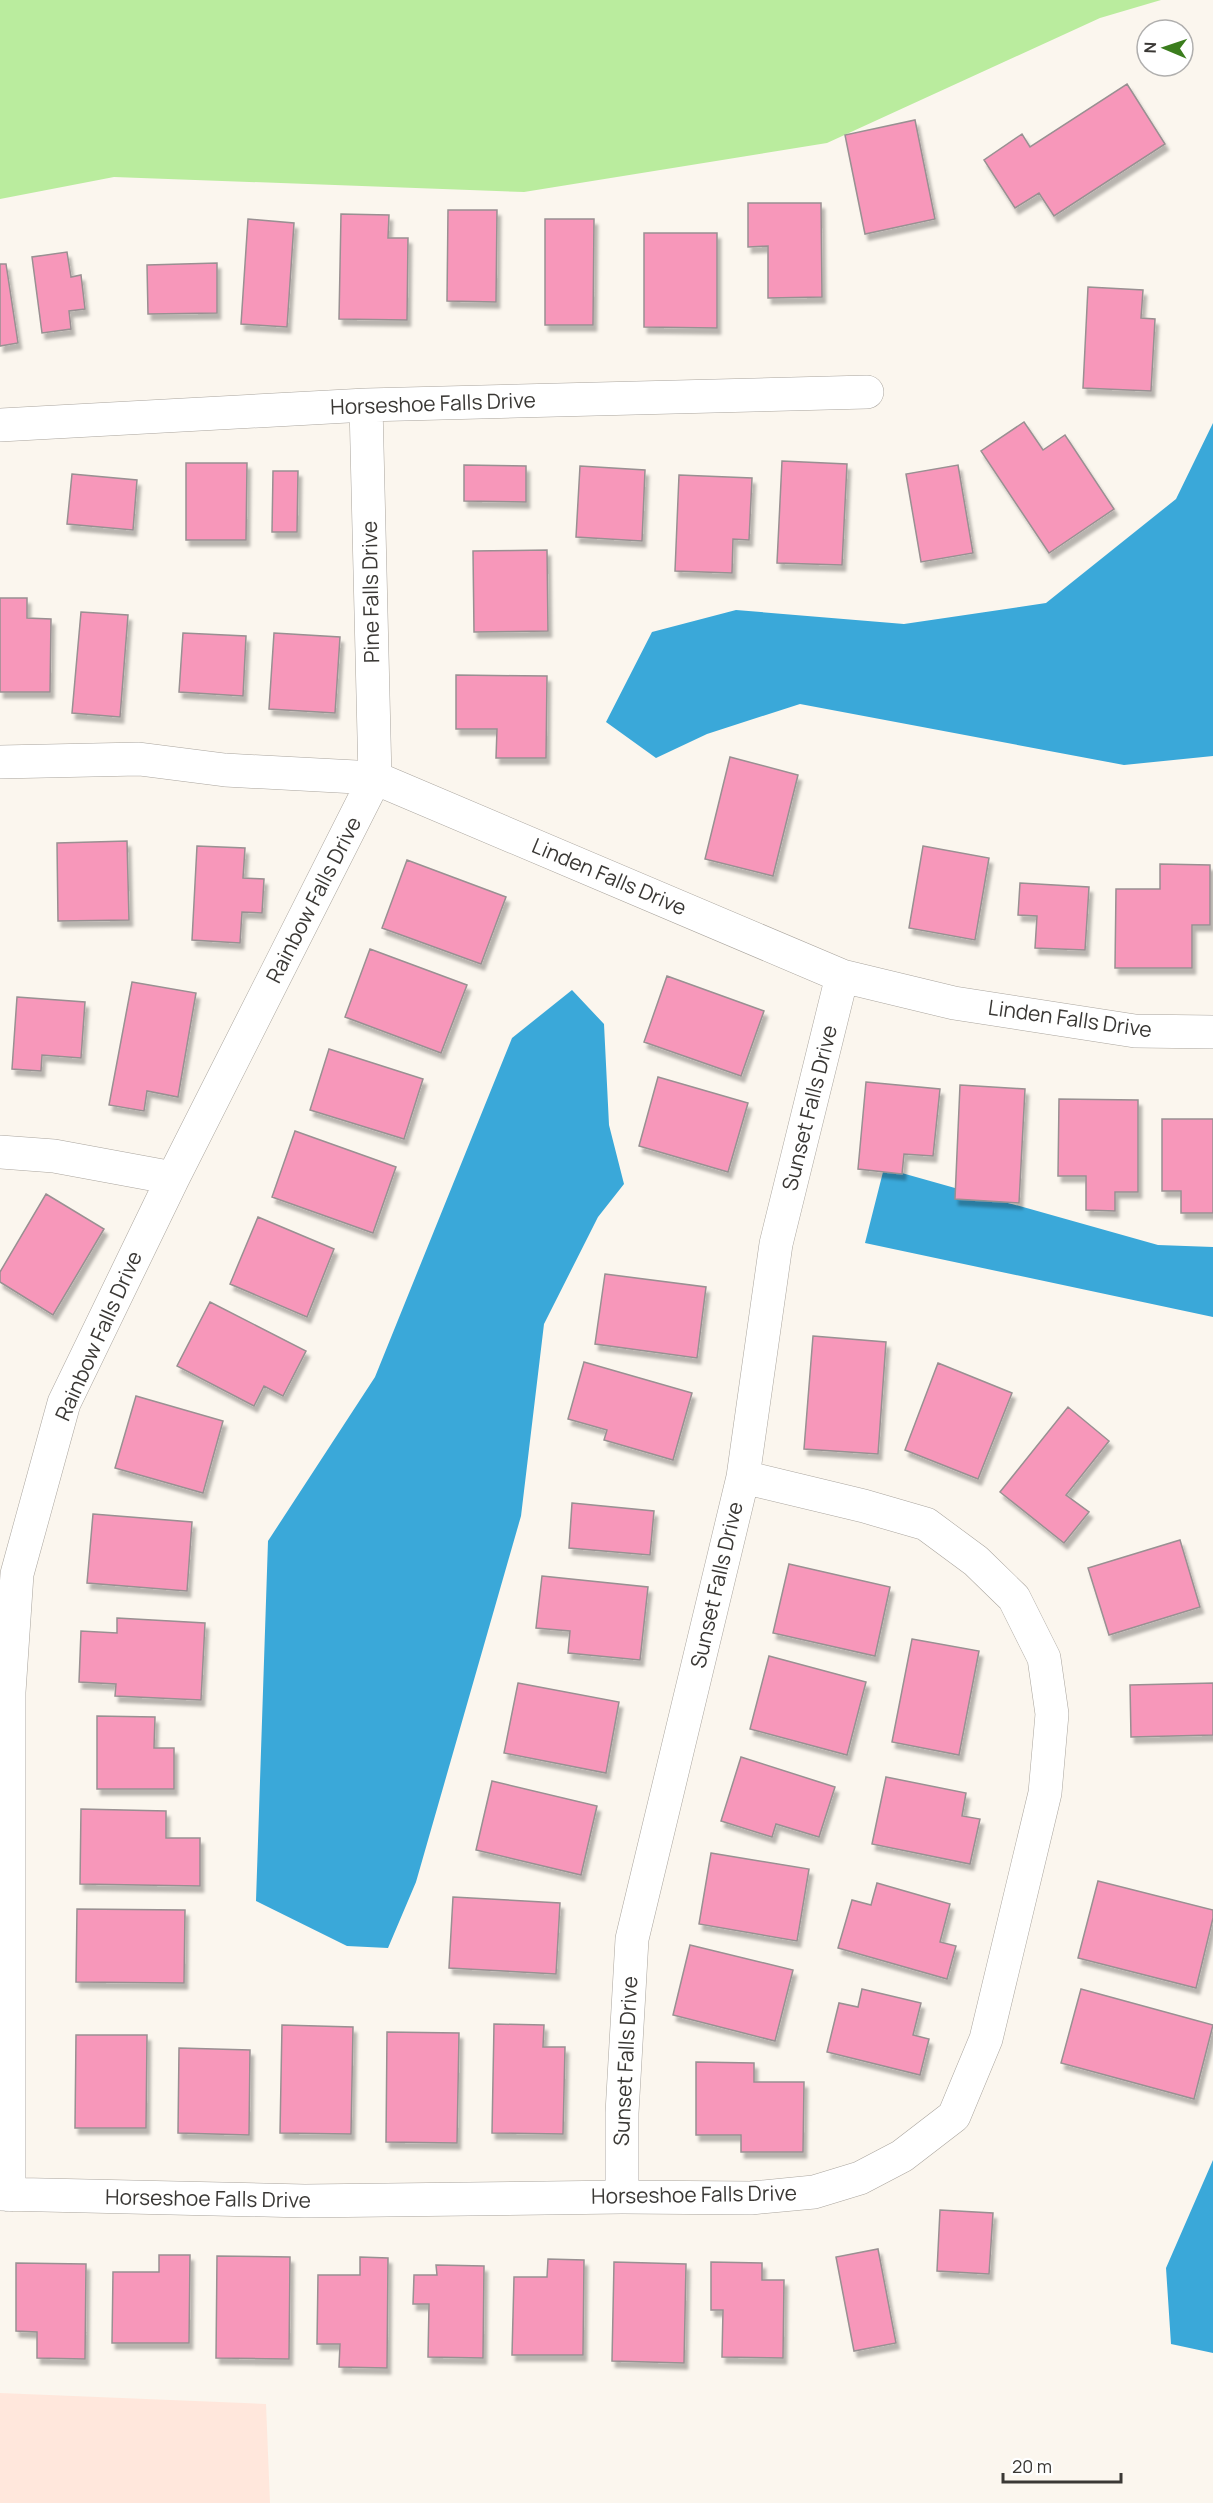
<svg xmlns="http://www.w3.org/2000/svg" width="1213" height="2503" font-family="Manrope,sans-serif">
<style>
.commercial{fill:#ffe7dc}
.green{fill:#baec9e}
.water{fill:#3aa8d9}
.building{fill:#f797ba;stroke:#999092;stroke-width:1.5;filter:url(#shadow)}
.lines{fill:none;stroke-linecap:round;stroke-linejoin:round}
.minor-casing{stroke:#aaa59e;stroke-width:34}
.minor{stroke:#fff;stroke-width:33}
.labels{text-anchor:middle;stroke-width:5;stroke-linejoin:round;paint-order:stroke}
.street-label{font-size:21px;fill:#3a3835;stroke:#fff}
</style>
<defs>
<filter id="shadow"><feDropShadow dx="3.5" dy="6" stdDeviation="1.5" flood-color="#0004"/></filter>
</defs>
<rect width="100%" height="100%" fill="#fbf6ee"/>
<path class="commercial" d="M0 2393 266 2404 270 2503H0Z"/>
<path class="green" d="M0 0H1161L1100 18 827 143 524 192 114 177 0 199Z"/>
<path class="water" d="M1213 423V756L1124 765 800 704 707 734 656 758 606 722 652 632 736 610 904 624 1046 603 1176 499Z
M572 990 604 1024 609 1125 624 1184 598 1217 544 1324 521 1516 416 1882 388 1948 347 1946 256 1901 268 1541 375 1377 512 1038Z
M884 1168 1158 1245 1213 1247V1317L865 1243Z
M1213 2160V2353L1171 2344 1166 2268Z"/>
<path class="building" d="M1127 84 1165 144 1054 216 1039 193 1015 208 984 160 1022 134 1030 147Z
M915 120 935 219 865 234 845 135Z
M748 203H821L822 297 768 298V246L748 247Z
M448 210H497L496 302 447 301Z
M341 214 389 215 388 238H408L407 320 339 319Z
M248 219 294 223 287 327 241 324Z
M545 219H594L593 325H545Z
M644 233H717V328L644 327Z
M67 252 71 277 81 275 85 309 69 311 71 329 42 333 32 257Z
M217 263V313L148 314 147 265Z
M0 264H6L18 343 0 346Z
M1088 287 1143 290 1141 318 1155 319 1151 391 1083 388Z
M1024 422 1043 450 1065 435 1114 509 1049 553 981 451Z
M782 461 847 464 842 565 777 563Z
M186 463H247L246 540H186Z
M464 465 526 466V502L464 501Z
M958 465 973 553 921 562 906 474Z
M580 466 645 470 642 541 576 537Z
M273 471H298L297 532H272Z
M72 474 137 480 133 530 67 524Z
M679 475 752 478 749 540 733 539 732 573 675 571Z
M547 550 548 631 474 632 473 551Z
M0 598H27V618L51 619 50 692H0Z
M81 612 128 615 120 717 72 713Z
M183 633 246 636 243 696 179 692Z
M274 633 340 637 335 713 269 709Z
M456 675 547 676 546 758H496L497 729H456Z
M730 757 798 775 773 876 705 859Z
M127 841 129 920 58 921 57 843Z
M197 846 245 848 243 878 264 879 262 913 242 912 240 943 192 940Z
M923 846 989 858 975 940 909 928Z
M407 860 506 897 481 964 382 928Z
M1160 864 1210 865V925H1192V968H1115L1116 889H1160Z
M1020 883 1089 887 1085 950 1035 948 1037 916 1018 915Z
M370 949 467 985 441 1053 345 1017Z
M667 976 764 1011 741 1076 644 1042Z
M132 982 196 993 178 1097 147 1091 144 1111 109 1105Z
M17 997 85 1002 81 1058 42 1055 41 1071 12 1069Z
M329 1049 423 1079 404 1139 310 1110Z
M658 1077 748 1103 728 1172 639 1146Z
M866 1082 940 1089 933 1156 904 1154 902 1174 858 1169Z
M960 1085 1025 1089 1019 1203 955 1199Z
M1059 1099 1138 1100V1192H1115V1211L1086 1210V1176H1058Z
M1162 1119H1213V1213H1181V1191H1162Z
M295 1131 396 1167 373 1233 272 1197Z
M46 1194 104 1229 53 1315 0 1282V1272Z
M258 1217 334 1249 307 1317 230 1284Z
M605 1274 706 1287 697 1358 595 1344Z
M210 1302 306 1351 283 1396 264 1386 254 1406 177 1366Z
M813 1336 886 1342 878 1454 804 1449Z
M584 1362 692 1393 673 1460 604 1440 607 1430 568 1419Z
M938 1363 1012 1393 978 1479 905 1450Z
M136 1396 223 1421 203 1493 115 1468Z
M1068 1407 1109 1441 1066 1495 1089 1512 1064 1543 1000 1492Z
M572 1503 654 1511 650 1555 569 1548Z
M93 1514 192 1522 187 1591 87 1583Z
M1180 1540 1200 1607 1109 1635 1088 1568Z
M789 1564 890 1587 875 1656 773 1633Z
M542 1576 648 1587 640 1660 568 1653 570 1631 536 1628Z
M117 1618 205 1623 201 1700 115 1696 116 1684 79 1682 81 1631 117 1633Z
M912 1639 979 1651 959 1755 892 1742Z
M769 1656 866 1682 847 1755 750 1729Z
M518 1683 619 1702 606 1773 504 1753Z
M1213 1683V1735L1131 1737 1130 1685Z
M97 1716 155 1717 154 1748H174V1789H97Z
M741 1757 835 1787 819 1837 776 1824 772 1837 721 1821Z
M886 1777 966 1793 962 1816 980 1819 970 1864 872 1844Z
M492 1781 597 1806 581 1875 476 1850Z
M81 1809 166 1811V1838H200V1886L80 1884Z
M711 1853 809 1869 797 1941 699 1924Z
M1098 1881 1213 1910V1918L1196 1988 1078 1958Z
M877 1883 950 1904 940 1942 956 1946 947 1979 838 1948 852 1900 871 1905Z
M453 1897 560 1903 556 1974 449 1968Z
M77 1909 185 1910 184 1983 76 1982Z
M690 1945 793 1970 775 2041 673 2015Z
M862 1989 921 2003 913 2035 929 2039 920 2075 827 2052 839 2003 858 2007Z
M1081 1989 1213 2025 1194 2099 1061 2063Z
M494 2024 544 2025 543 2047H565L563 2134 492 2133Z
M282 2025 353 2027 351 2134 280 2133Z
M387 2032 459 2033 457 2143 386 2142Z
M76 2035H147L146 2128H75Z
M179 2048 250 2050 249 2135 178 2133Z
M696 2062 754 2063V2082H804L803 2152H741V2135H696Z
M940 2210 993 2213 989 2274 937 2271Z
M878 2249 896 2343 854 2351 836 2257Z
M159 2255H190L189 2343H112L113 2272H159Z
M217 2256 290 2257 289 2359 216 2358Z
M360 2257 388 2258 387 2368 339 2367 340 2344H317L318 2275H360Z
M548 2259 584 2260 583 2355H512L514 2277H547Z
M614 2262 686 2264 684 2363 612 2361Z
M711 2262 762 2263V2280H784L783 2358 722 2357 723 2310H711Z
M16 2263 86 2264 85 2359 37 2358V2332L16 2331Z
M436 2265 484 2266 483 2358 428 2357 429 2304H413L414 2275H437Z"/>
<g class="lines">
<defs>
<path id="minor" d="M0 425 366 405 867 392
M0 762 139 759 225 770 375 778 842 976 954 1003 1135 1031 1213 1032
M0 1152 54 1156 173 1178
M0 2194 305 2201 622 2197 751 2198 814 2192 860 2178 902 2156 954 2116 986 2039 1045 1793 1052 1714 1044 1658 1014 1598 976 1561 926 1524 864 1506 743 1477
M9 2195V1692L17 1574 64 1403 173 1178 375 778 366 405
M622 2197V2113L632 1939 743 1477 776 1244 842 976"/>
</defs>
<use href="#minor" class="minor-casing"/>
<use href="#minor" class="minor"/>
</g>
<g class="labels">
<g class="street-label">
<text transform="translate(433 404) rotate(-2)" y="7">Horseshoe Falls Drive</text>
<text transform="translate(371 592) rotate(-91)" y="7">Pine Falls Drive</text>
<text transform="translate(609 877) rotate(23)" y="7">Linden Falls Drive</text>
<text transform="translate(314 900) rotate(-63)" y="7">Rainbow Falls Drive</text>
<text transform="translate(1070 1019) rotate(8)" y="7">Linden Falls Drive</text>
<text transform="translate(810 1108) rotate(-76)" y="7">Sunset Falls Drive</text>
<text transform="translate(99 1336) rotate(-66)" y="7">Rainbow Falls Drive</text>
<text transform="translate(717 1585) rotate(-77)" y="7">Sunset Falls Drive</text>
<text transform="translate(626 2061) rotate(-87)" y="7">Sunset Falls Drive</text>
<text transform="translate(694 2195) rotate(-1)" y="7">Horseshoe Falls Drive</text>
<text transform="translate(208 2199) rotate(1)" y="7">Horseshoe Falls Drive</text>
</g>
</g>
<g transform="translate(1165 48) rotate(272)"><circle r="28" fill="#ffffff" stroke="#b0afae" stroke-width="1.5"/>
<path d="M0-4.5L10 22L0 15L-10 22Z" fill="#3b7d1d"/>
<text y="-9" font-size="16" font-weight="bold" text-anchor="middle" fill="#3a3835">N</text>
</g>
<path d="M1003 2473v9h118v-9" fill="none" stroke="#3a3835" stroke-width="3"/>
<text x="1012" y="2473" font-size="18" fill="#3a3835" stroke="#ffffff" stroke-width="4.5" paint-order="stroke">20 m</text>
</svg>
